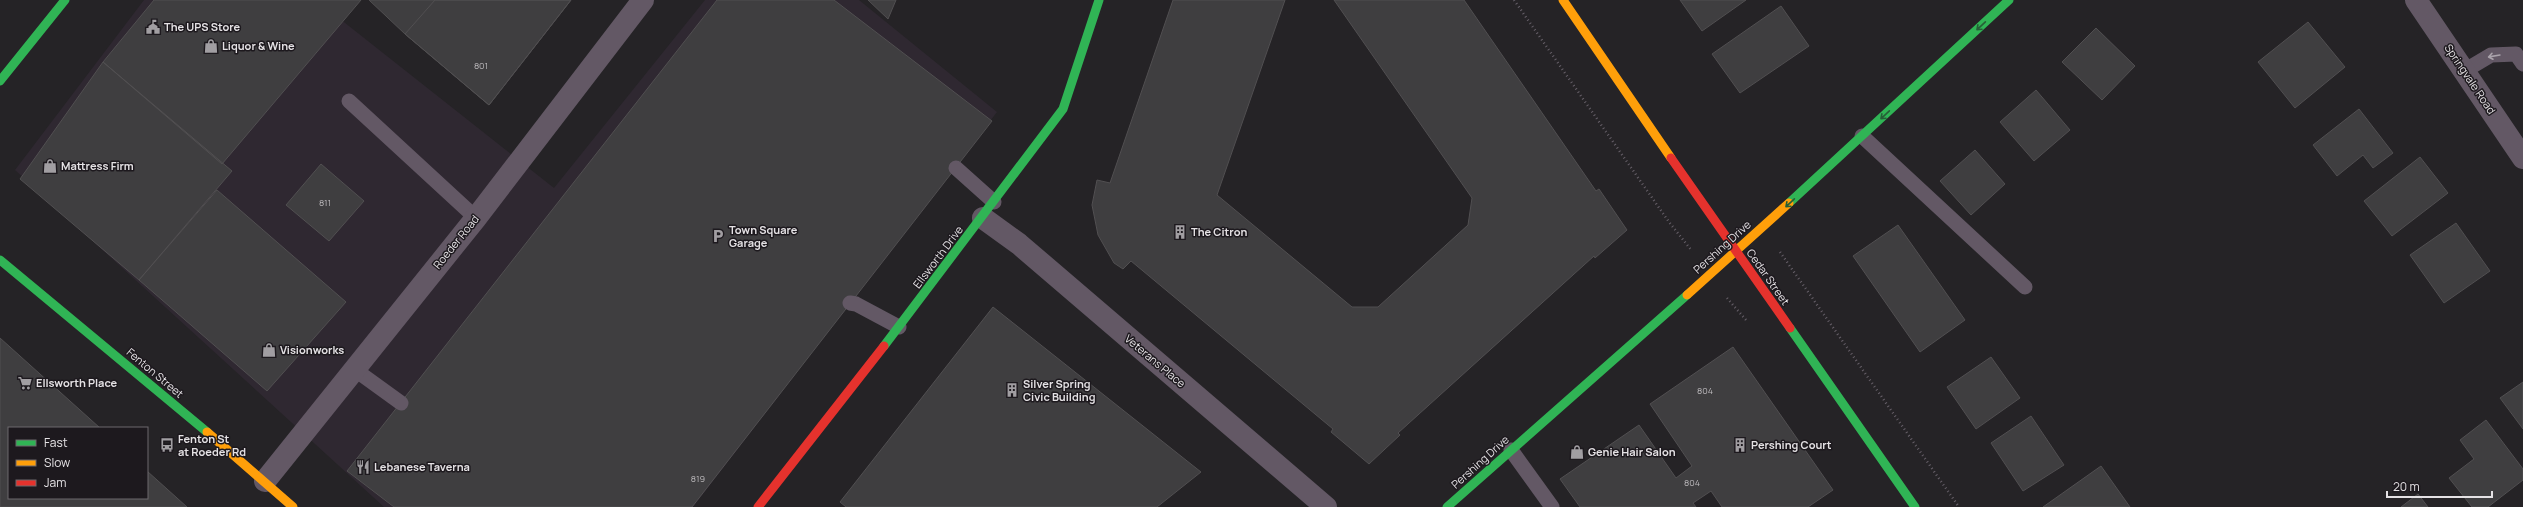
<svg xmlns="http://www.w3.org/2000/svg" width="2523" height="507" font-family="Manrope,sans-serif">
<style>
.built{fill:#2f2831}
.building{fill:#3f3e40;stroke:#514f51}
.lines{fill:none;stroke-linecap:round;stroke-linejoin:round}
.path{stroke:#676069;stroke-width:2.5;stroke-dasharray:1 3;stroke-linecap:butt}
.lane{stroke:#635865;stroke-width:15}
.street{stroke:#635865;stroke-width:22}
.fast{stroke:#30b455;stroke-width:9}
.slow{stroke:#ff9f0a;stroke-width:9}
.jam{stroke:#e5322d;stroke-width:9}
.oneway{stroke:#265f37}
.oneway2{stroke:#aaa3ab}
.labels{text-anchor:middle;stroke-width:3;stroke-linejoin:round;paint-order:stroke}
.number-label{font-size:9px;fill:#bbb8bb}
.poi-label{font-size:11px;font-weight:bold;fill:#e4e1e4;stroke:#1d191e;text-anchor:start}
.street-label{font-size:11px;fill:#e4e1e4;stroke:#1d191e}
</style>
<rect width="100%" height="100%" fill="#252326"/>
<path class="built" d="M144 0H316L554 188 705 0H859L997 112 693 507H384L15 170Z"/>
<path class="building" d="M154 0H361L222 164 103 62Z
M369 0H571L489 105 405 34Z
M435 0H571L489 105 405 34Z
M717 0H834L992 121 692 507H394L347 471Z
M868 0H896L888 19Z
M1173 0H1285L1217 195 1352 307H1378L1468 225 1472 198 1334 0H1464L1596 191 1599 189 1627 230 1595 258 1594 256 1398 433 1400 435 1369 464 1331 432 1333 429 1131 261 1123 269 1114 263 1098 235 1092 205 1097 180 1110 183Z
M1680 0H1746L1702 31Z
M1781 6 1809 46 1740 93 1712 54Z
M2308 22 2345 67 2295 108 2258 62Z
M2096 28 2135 66 2102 100 2062 62Z
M103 62 232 171 139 280 20 179Z
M2036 90 2070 130 2034 161 2000 122Z
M2359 109 2393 153 2373 168 2363 155 2337 176 2313 145Z
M1975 150 2005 184 1971 215 1940 181Z
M2420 157 2448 193 2392 236 2364 201Z
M321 164 364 201 329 241 286 205Z
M217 190 346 302 267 391 139 280Z
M2456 223 2490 271 2444 303 2410 255Z
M1898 225 1965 320 1920 352 1853 256Z
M993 307 1201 472 1157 507H846L840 502Z
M0 338 100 428H9V498H147V471L187 507H0Z
M1733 347 1833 490 1808 507H1722L1711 491 1693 503 1696 507H1580L1560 479 1639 425 1676 478 1692 466 1650 404Z
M1991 357 2020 398 1976 429 1947 387Z
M2523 382V429L2500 398Z
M2031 416 2064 465 2023 491 1991 443Z
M2486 420 2523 469V480L2488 507H2472L2449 478 2474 459 2460 440Z
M2101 466 2130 507H2043Z
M2418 494 2428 507H2401Z"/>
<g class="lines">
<path class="path" d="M1514 0 1669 222 1692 251
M1780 252 1959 507
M1727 298 1746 320"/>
<path class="lane" d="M2464 71 2491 55 2516 54 2523 64
M349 101 476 218
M1862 136 2025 287
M956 168 994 202
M850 303 856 304 899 327
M354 369 401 403
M1511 450 1552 507"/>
<path class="street" d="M2416 0 2523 158
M983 218 1019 244 1326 507
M265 481 476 218 643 0"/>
<path class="fast" d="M0 81 65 0
M1789 203 2009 0
M0 260 207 432
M1790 328 1915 507
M884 346 1063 109 1099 0
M1447 507 1687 295"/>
<path class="slow" d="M1563 0 1671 158
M1687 295 1789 203
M207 432 293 507"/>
<path class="jam" d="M1671 158 1790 328
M758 507 884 346"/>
</g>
<defs><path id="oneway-shaft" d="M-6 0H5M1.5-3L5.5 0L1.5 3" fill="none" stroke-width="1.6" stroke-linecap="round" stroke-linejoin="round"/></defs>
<g class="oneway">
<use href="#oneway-shaft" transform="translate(1981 26) rotate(137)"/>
<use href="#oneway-shaft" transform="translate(1885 115) rotate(137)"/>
<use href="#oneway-shaft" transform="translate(1790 203) rotate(137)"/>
</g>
<use class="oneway2" href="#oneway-shaft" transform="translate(2494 56) rotate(170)"/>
<defs>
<symbol id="civic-bare" viewBox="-9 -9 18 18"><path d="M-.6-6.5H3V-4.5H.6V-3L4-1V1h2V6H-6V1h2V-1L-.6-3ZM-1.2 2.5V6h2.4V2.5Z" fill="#a19ea2" stroke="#1d191e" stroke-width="2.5" paint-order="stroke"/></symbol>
<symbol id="shop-bare" viewBox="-9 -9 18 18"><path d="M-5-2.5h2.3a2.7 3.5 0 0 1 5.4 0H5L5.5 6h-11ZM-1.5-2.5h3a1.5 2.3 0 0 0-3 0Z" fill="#a19ea2" stroke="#1d191e" stroke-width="2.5" paint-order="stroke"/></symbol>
<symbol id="building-bare" viewBox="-9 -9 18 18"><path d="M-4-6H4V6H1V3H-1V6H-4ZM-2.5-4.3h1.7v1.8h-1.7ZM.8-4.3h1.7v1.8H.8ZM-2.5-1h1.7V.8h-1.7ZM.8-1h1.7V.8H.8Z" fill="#a19ea2" stroke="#1d191e" stroke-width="2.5" paint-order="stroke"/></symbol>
<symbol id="parking-bare" viewBox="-9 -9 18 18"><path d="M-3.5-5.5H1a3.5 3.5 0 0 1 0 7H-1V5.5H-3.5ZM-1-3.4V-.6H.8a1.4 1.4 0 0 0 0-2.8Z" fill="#a19ea2" stroke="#1d191e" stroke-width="2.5" paint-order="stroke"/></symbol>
<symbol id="supermarket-bare" viewBox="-9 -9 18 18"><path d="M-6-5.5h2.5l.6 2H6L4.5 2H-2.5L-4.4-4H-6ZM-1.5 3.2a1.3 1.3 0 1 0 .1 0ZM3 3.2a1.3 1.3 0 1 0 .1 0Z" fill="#a19ea2" stroke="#1d191e" stroke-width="2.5" paint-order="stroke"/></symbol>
<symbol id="bus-bare" viewBox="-9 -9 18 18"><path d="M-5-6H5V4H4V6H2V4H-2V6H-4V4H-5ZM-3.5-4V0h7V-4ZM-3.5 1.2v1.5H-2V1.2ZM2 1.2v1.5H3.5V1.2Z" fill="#a19ea2" stroke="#1d191e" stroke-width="2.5" paint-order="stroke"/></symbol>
<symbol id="restaurant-bare" viewBox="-9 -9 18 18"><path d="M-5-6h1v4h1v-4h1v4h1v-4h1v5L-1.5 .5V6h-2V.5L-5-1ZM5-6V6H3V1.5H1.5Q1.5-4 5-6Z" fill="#a19ea2" stroke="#1d191e" stroke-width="2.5" paint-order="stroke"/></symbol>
</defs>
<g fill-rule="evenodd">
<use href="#civic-bare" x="143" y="17" width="20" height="20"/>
<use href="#shop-bare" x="201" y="36" width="20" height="20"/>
<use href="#shop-bare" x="40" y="156" width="20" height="20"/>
<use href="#building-bare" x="1170" y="222" width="20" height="20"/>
<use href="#parking-bare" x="708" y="226" width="20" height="20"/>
<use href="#shop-bare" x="259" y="340" width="20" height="20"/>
<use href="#supermarket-bare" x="15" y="373" width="20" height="20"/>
<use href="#building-bare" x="1002" y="380" width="20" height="20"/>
<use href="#bus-bare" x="157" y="435" width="20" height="20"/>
<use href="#building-bare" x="1730" y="435" width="20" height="20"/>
<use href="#shop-bare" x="1567" y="442" width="20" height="20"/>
<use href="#restaurant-bare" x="353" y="457" width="20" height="20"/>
</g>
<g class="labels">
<g class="number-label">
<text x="481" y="69">801</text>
<text x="325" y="206">811</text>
<text x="1705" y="394">804</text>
<text x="698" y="482">819</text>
<text x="1692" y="486">804</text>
</g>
<g class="poi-label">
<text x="164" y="31">The UPS Store</text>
<text x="222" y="50">Liquor &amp; Wine</text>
<text x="61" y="170">Mattress Firm</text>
<text x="729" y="234">Town Square<tspan x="729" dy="13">Garage</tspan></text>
<text x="1191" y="236">The Citron</text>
<text x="280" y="354">Visionworks</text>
<text x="36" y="387">Ellsworth Place</text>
<text x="1023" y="388">Silver Spring<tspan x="1023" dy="13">Civic Building</tspan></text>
<text x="178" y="443">Fenton St<tspan x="178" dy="13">at Roeder Rd</tspan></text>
<text x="1751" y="449">Pershing Court</text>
<text x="1588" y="456">Genie Hair Salon</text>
<text x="374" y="471">Lebanese Taverna</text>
</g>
<g class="street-label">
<text transform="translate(2470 79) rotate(56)" y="4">Springvale Road</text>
<text transform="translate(456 242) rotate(-51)" y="4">Roeder Road</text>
<text transform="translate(1722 247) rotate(-42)" y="4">Pershing Drive</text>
<text transform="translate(938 257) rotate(-53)" y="4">Ellsworth Drive</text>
<text transform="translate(1768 277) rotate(55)" y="4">Cedar Street</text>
<text transform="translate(1155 361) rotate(40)" y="4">Veterans Place</text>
<text transform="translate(155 373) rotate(40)" y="4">Fenton Street</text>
<text transform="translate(1480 462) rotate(-42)" y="4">Pershing Drive</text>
</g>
</g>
<rect x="8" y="427" width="140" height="72" fill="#1d191e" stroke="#6d696d"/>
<rect x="16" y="440" width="20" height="6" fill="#30b455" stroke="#6d696d"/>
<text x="44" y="447" font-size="12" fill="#e4e1e4">Fast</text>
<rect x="16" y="460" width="20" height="6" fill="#ff9f0a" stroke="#6d696d"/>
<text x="44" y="467" font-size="12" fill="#e4e1e4">Slow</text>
<rect x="16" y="480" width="20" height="6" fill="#e5322d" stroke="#6d696d"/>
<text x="44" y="487" font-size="12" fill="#e4e1e4">Jam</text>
<path d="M2387 491v6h105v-6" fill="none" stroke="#e4e1e4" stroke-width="2"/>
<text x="2393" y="491" font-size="12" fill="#e4e1e4" stroke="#1d191e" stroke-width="3" paint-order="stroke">20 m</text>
</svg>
